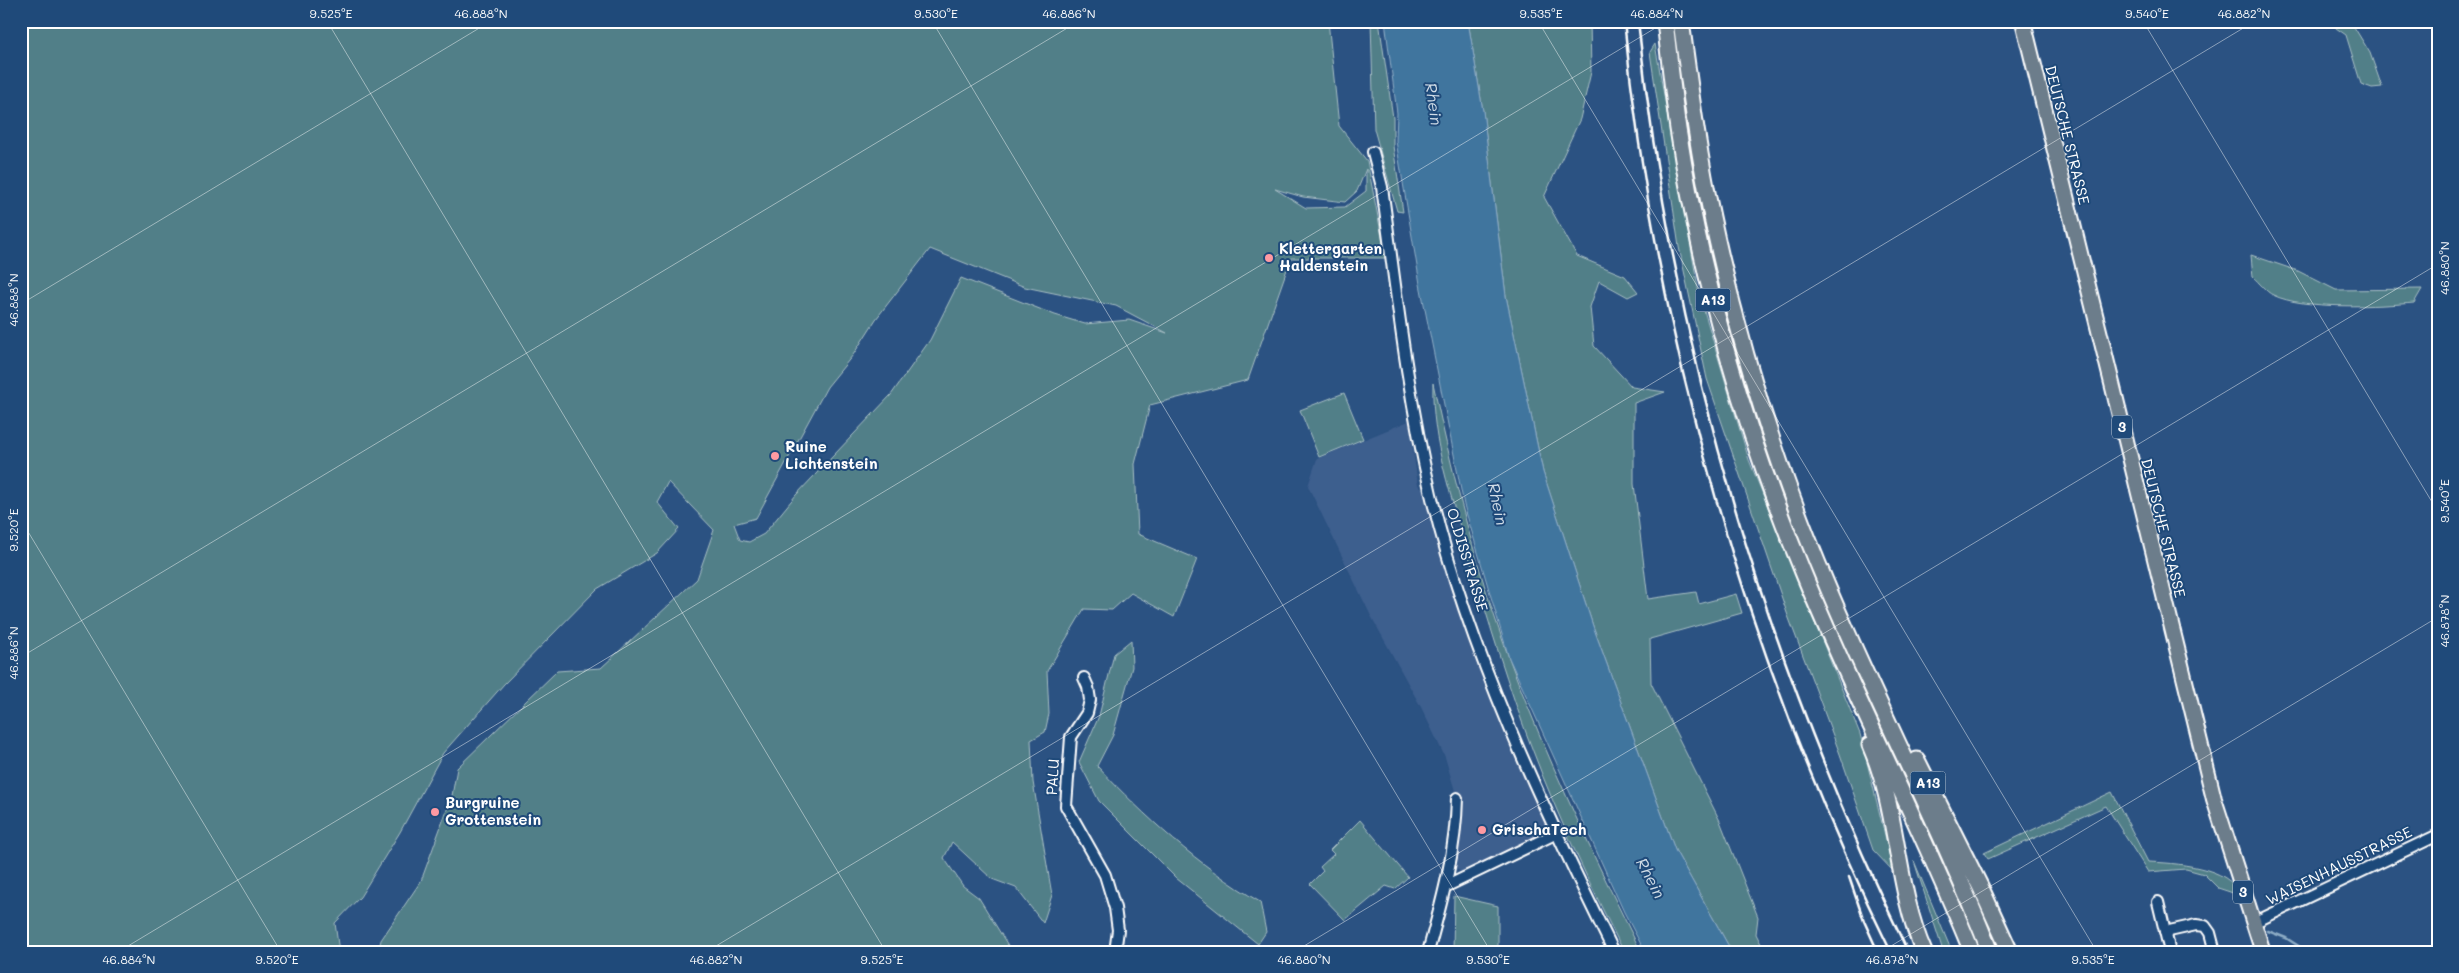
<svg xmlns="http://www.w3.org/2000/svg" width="2459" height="973" font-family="Mali,sans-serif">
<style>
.built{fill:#3e5f8e}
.green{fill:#517f88;stroke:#a8bfc4;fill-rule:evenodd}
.water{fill:#41759e;stroke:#8dacc5}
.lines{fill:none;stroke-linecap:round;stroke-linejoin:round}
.stream{stroke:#8dacc5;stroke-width:2.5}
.minor-casing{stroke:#fff;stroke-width:14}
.major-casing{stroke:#fff;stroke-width:18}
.highway-casing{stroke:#fff;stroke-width:19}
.minor{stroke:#1f4a7a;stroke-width:10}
.major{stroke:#6c7d8b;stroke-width:14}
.highway{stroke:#6c7d8b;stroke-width:15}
.rail{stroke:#fff;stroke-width:2.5}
.ticks{fill:none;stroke:#fff;stroke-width:1;stroke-opacity:0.45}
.poi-dot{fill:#ff9aa2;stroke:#1f4a7a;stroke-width:2}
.labels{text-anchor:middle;stroke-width:4;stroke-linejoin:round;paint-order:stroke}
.shield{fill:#1f4a7a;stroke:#bcc9d7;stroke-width:1}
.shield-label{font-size:14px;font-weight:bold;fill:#fff}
.street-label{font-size:15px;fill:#fff;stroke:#1f4a7a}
.poi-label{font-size:15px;font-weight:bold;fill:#fff;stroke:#1f4a7a;text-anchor:start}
.water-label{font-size:16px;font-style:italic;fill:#d0dce7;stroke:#1f4a7a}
.neatline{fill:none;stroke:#fff;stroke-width:2}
.ticks-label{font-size:12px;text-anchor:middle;fill:#fff}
</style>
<rect width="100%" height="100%" fill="#2b5282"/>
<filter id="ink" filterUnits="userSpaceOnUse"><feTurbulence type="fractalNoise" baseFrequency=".02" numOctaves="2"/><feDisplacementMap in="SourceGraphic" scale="10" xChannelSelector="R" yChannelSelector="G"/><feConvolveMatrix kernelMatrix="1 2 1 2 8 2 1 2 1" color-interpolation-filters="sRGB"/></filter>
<g filter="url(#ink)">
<path class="built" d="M1409 421 1418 485 1429 496 1460 589 1551 830 1466 875 1452 866 1457 798 1445 757 1421 707 1370 614 1308 486 1317 459Z"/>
<path class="green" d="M21 21H1328L1339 126 1367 161 1386 258H1291L1248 380 1150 405 1135 464 1138 534 1197 559 1174 617 1131 593 1112 610 1084 609 1047 671 1049 714 1045 732 1031 740 1033 782 1052 895 1043 923 1016 888 992 879 952 842 944 858 963 886 979 898 1012 952H378L381 940 421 881 452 796 457 768 557 671 601 668 697 579 714 530 668 482 657 502 679 529 657 553 597 589 504 684 443 753 400 832 360 897 335 923 339 952H21ZM1366 169V191L1345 207 1306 208 1275 189 1303 197 1345 202 1357 191ZM930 249 1025 287 1116 306 1167 333 1129 320 1085 324 1055 315 961 278 930 340 891 395 796 495 764 534 749 542 740 540 734 524 756 518 827 387 853 355 876 319Z
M1371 21H1379L1393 118V146L1403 212 1397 211 1374 129Z
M1468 21H1590L1591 72 1580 119 1544 197 1577 256 1625 276 1638 292 1628 297 1599 281 1590 307 1594 346 1632 387 1665 392 1634 403V484L1648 599 1696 592 1699 604 1736 594 1742 613 1650 639 1651 683 1720 821 1758 917 1756 934 1765 952H1732L1675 850 1593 626 1543 472 1506 296 1483 111Z
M2332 21 2351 22 2370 53 2382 87 2372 88 2361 84 2346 35 2336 28Z
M1655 44 1699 294 1749 460 1860 734 1894 872 1873 850 1840 754 1787 613 1707 379 1679 247 1650 52Z
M2251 255 2298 271 2336 290 2422 289 2414 303C2380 306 2303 310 2273 295 2266 292 2259 282 2253 277Z
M1433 383C1456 491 1484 599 1526 702 1560 786 1600 870 1641 952H1624C1591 887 1559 820 1533 751 1508 687 1488 619 1468 553 1452 498 1431 441 1433 383Z
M1344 393 1363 439 1319 457 1300 410Z
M1131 640 1132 667 1113 735 1097 766C1145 817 1199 866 1260 902L1266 932 1258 944 1176 878 1099 801 1079 762 1099 716 1114 654Z
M2112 792 2148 862C2173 863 2231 866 2239 895L2218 888 2204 874 2186 869 2148 872 2106 806 1988 859 1984 853Z
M1360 820 1408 877 1395 889 1386 886 1345 920 1310 884 1323 871 1320 867 1334 854 1330 850Z
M1914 861 1952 952 1943 951Z
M1454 896 1498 906V952H1453Z"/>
<path class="water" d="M1385 21H1468L1483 111 1506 296 1543 472 1593 626 1675 850 1732 952H1645L1624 912 1509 658 1464 505 1420 284 1396 141 1397 113Z"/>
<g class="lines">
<path class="stream" d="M2268 931 2286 938 2308 952"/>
<defs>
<path id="minor" d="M1373 152 1382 187C1396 290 1407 393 1431 494 1468 651 1543 808 1614 952
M1084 678 1088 687 1090 700 1087 713 1071 737 1066 806 1105 875 1115 908 1118 930 1115 952
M1445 887 1557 833
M2158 902 2170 952
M2253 923 2438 835
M2165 932 2196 925 2205 926 2210 933 2215 952
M1428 952C1442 901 1456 851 1457 798"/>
<path id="major" d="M2023 21 2214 799 2263 952"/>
<path id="highway" d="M1665 21C1669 57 1673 93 1678 129 1701 279 1745 432 1803 572 1855 700 1920 823 1972 952
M1681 21C1690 87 1698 152 1712 217 1735 326 1767 435 1808 539 1863 679 1935 812 1990 952
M1870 745C1899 811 1895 886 1924 952
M1917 760 1981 888 2010 952"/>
</defs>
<use href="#minor" class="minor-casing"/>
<use href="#major" class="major-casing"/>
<use href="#highway" class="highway-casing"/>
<use href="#minor" class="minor"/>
<use href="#major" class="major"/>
<use href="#highway" class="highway"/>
<path class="rail" d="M1624 21C1656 343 1748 662 1891 952
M1638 21C1672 346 1765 658 1908 952
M1849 877 1864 921 1878 952"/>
</g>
</g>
<path class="ticks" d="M327 21 886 952M932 21 1491 952M1538 21 2097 952M2143 21 2438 512M21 304 491 21M21 520 281 952M21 657 1079 21M118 952 1667 21M706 952 2255 21M1294 952 2438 264M1881 952 2438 617"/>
<g class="poi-dot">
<circle cx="1269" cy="258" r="5"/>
<circle cx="775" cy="456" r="5"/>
<circle cx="435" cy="812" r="5"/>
<circle cx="1482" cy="830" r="5"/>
</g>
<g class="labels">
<g class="shield">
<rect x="1695.5" y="288.5" width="35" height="23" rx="4"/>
<rect x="2112" y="415.5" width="20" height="23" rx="4"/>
<rect x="1910.5" y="771.5" width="35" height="23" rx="4"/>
<rect x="2233" y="880.5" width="20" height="23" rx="4"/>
</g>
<g class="shield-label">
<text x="1713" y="305">A13</text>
<text x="2122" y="432">3</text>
<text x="1928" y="788">A13</text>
<text x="2243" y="897">3</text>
</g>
<g class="street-label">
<text transform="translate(2067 135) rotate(76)" y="5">DEUTSCHE STRASSE</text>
<text transform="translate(2163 528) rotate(76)" y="5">DEUTSCHE STRASSE</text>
<text transform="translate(1467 560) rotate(73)" y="5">OLDISSTRASSE</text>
<text transform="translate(1053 777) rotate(-86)" y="5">PALU</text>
<text transform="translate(2339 866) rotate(-26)" y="5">WAISENHAUSSTRASSE</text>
</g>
<g class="poi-label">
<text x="1279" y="254">Klettergarten<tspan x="1279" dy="17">Haldenstein</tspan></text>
<text x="785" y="452">Ruine<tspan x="785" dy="17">Lichtenstein</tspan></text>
<text x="445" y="808">Burgruine<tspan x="445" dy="17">Grottenstein</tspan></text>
<text x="1492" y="835">GrischaTech</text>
</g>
<g class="water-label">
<text transform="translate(1434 104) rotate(82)" y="6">Rhein</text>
<text transform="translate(1498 504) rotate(78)" y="6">Rhein</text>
<text transform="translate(1651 878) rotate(62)" y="6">Rhein</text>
</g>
</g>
<rect width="2459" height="973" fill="none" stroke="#1f4a7a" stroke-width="55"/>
<rect x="28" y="28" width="2404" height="918" class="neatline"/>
<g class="ticks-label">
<text x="331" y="18">9.525°E</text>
<text x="481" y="18">46.888°N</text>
<text x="936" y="18">9.530°E</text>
<text x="1069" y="18">46.886°N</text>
<text x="1541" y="18">9.535°E</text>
<text x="1657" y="18">46.884°N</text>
<text x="2147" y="18">9.540°E</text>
<text x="2244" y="18">46.882°N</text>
<text transform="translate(2445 268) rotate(-90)" y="4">46.880°N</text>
<text transform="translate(14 300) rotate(-90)" y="4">46.888°N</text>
<text transform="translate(2445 501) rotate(-90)" y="4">9.540°E</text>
<text transform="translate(14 530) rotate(-90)" y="4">9.520°E</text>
<text transform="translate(2445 621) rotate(-90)" y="4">46.878°N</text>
<text transform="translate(14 653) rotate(-90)" y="4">46.886°N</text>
<text x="129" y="964">46.884°N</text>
<text x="277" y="964">9.520°E</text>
<text x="716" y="964">46.882°N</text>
<text x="882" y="964">9.525°E</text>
<text x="1304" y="964">46.880°N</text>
<text x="1488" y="964">9.530°E</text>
<text x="1892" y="964">46.878°N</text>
<text x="2093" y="964">9.535°E</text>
</g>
</svg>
